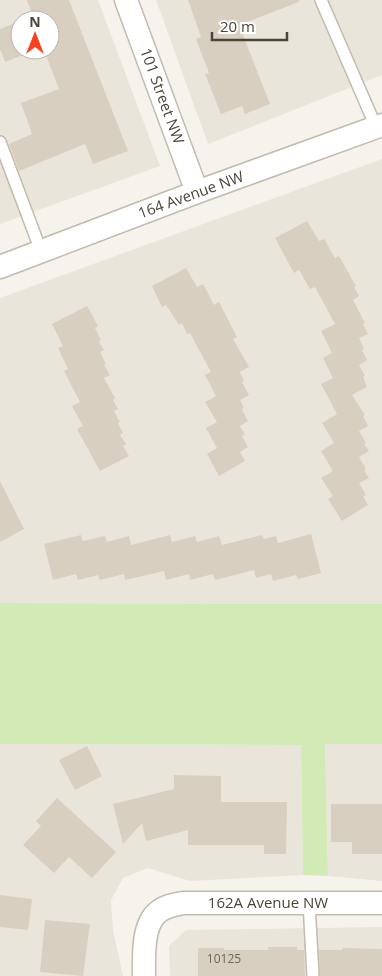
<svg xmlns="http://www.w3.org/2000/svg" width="382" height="976" font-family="'Open Sans',sans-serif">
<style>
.residential{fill:#eae5da;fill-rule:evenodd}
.green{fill:#d2eab5}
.building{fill:#d8cfc1}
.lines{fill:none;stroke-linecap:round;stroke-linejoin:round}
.service-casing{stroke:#c2bbae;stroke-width:14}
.minor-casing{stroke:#c2bbae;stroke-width:25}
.service{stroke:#fff;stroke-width:11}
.minor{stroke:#fff;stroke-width:22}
.labels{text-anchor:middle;stroke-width:4;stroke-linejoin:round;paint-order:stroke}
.number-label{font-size:12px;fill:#6e675b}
.street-label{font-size:15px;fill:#4b4439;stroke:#fff}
</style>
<rect width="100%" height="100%" fill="#f6f3ec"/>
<path class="residential" d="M0 0H98L160 166 0 224ZM20 20H50V50H20Z
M156 0H382V75L208 144Z
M382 159V604L0 603V298Z
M0 744 301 745 303 875 190 881 148 868 123 878 111 900 113 930 123 976H0Z
M325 744H382V881L328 876Z
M382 927V976H170L169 946 186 930Z"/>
<path class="green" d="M0 603 382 604V744H325L328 876 303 875 301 745 0 744Z"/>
<path class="building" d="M27 0H69L128 151 93 164 85 144 19 171 9 144 32 134 21 103 59 89 44 50H50V20H22L33 16Z
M188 0H299V2L239 25 270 104 245 114 242 106 221 114 205 74 209 73 196 39 201 37Z
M20 21V50H36L5 62 0 49V29Z
M307 221 319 241 324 239 335 258 339 256 356 286 354 287 359 296 353 300 365 323 363 324 368 334 359 338 364 349 362 350 367 360 359 365 365 376 363 377 367 387 352 395 365 415 363 416 368 426 359 431 366 443 364 444 369 451 359 457 366 469 364 470 369 478 359 483 366 495 363 496 368 505 342 521 328 499 333 496 321 478 333 471 321 451 334 443 322 423 337 414 321 384 333 378 323 358 332 353 321 331 335 324 315 287 310 289 299 270 294 273 275 238Z
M186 268 197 287 203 284 214 305 219 302 237 337 233 339 249 367 240 372 244 381 242 382 249 395 240 400 244 408 242 409 248 421 240 426 245 435 242 436 248 447 240 452 245 461 219 476 207 454 217 448 206 428 217 422 205 402 216 396 205 375 211 372 190 333 187 334 182 323 179 325 166 305 162 307 152 286Z
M87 306 98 326 95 328 101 340 99 342 104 350 100 352 106 364 104 365 110 375 104 378 115 398 113 400 118 409 114 411 120 422 118 423 123 433 120 435 126 444 123 446 129 456 100 471 77 429 83 426 72 406 80 402 64 371 68 369 58 348 63 346 52 324Z
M0 481 24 529 0 542Z
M311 534 321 573 298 579 296 575 273 581 271 574 256 578 254 570 215 580 213 574 190 580 189 574 166 580 164 571 125 580 124 574 100 580 98 575 78 580 76 574 53 580 44 544 81 535 83 541 105 536 107 542 129 536 131 545 170 535 172 542 195 536 197 542 219 536 222 545 262 535 264 539 276 536 278 543Z
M87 746 102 776 75 790 59 760Z
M174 775 221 776V802H287L286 854H264V845H188V830L146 841 142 823 123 844 113 804 174 789Z
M57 798 116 852 92 878 69 857 54 873 23 845 41 826 36 821Z
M331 804H382V854H352V842H331Z
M0 895 32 899 28 930 0 927Z
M45 920 90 924 83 976 40 972Z
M268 947H297V950H304L305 976H198V948H224V950H268Z
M343 948 382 949V976H320L319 950H342Z"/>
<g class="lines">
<defs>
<path id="service" d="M321 0 376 127
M0 142 41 251
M309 902 313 976"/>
<path id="minor" d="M126 0 197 192
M0 267 197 192 382 125
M144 976C144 958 142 926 157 913 164 906 174 905 183 903H382"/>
</defs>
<use href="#service" class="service-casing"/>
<use href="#minor" class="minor-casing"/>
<use href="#service" class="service"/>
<use href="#minor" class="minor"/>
</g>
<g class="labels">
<g class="number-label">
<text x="224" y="963">10125</text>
</g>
<g class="street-label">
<text transform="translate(162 96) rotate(70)" y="5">101 Street NW</text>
<text transform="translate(191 195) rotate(-20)" y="5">164 Avenue NW</text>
<text x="268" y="908">162A Avenue NW</text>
</g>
</g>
<g transform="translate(35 35)"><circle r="24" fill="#ffffff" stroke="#b7b4b0"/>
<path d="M0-4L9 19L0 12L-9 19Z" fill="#fc3f1d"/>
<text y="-8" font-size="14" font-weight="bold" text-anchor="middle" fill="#4b4439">N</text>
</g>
<path d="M212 32v8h75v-8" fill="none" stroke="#4b4439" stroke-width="2.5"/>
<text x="220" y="32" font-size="15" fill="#4b4439" stroke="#ffffff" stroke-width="4" paint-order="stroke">20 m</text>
</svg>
